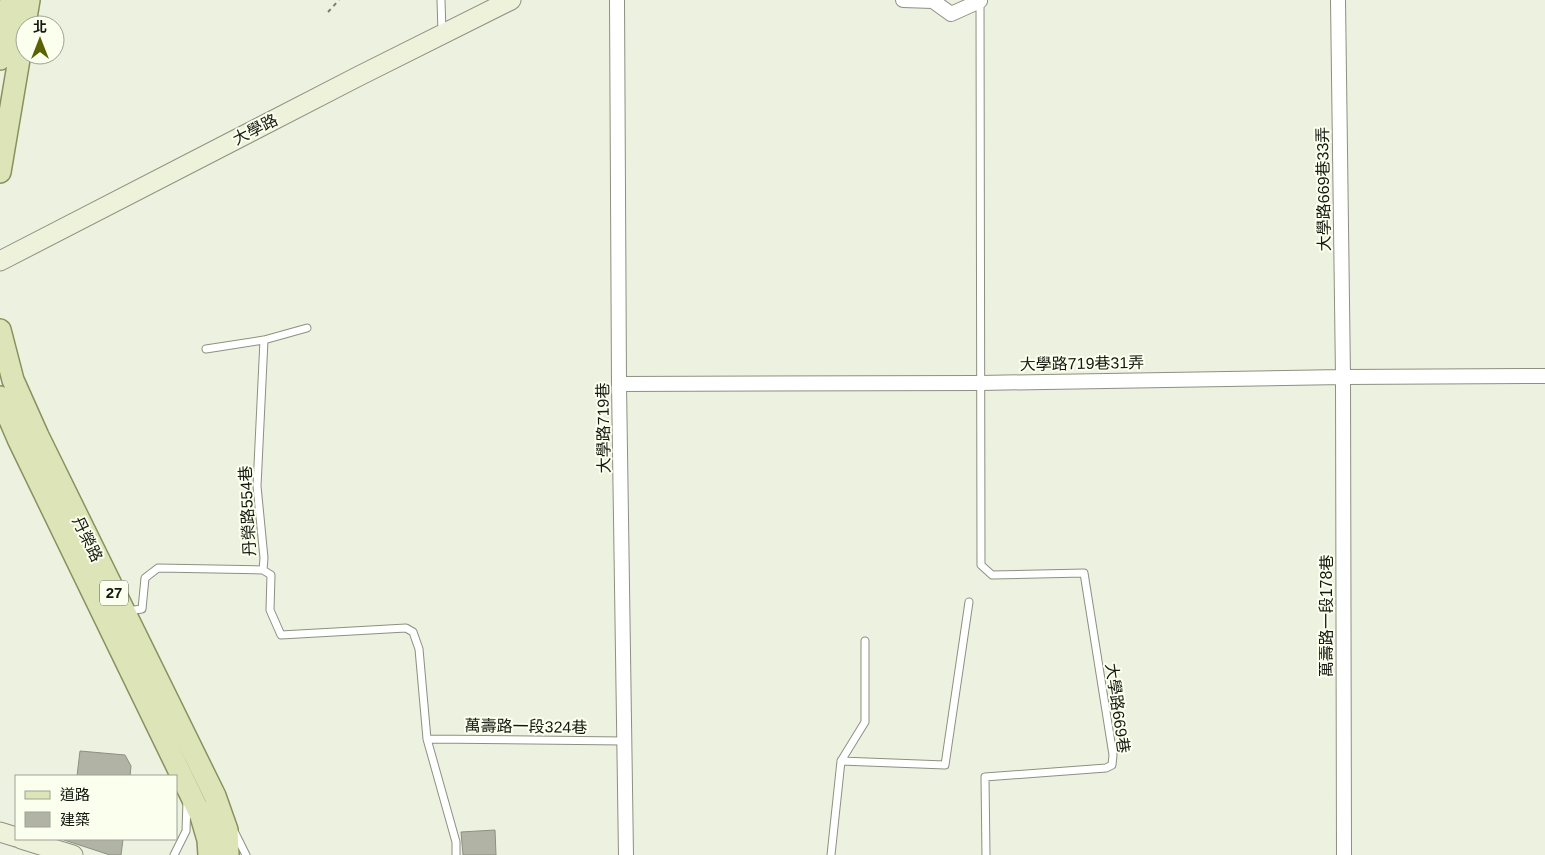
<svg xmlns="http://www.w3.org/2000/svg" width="1545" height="855" font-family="Arial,'Noto Sans TC',sans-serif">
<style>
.building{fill:#b1b4a4;stroke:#8d9081}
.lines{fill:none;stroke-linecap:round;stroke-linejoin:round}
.lane-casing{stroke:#8d9080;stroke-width:9}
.street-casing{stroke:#8d9080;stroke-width:16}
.secondary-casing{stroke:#8d9080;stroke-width:21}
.primary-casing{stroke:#88915e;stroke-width:24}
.path{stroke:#797b70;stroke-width:2;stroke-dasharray:4 4;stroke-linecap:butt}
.lane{stroke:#fff;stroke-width:7}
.street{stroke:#fff;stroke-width:14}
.secondary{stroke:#eef2db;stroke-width:19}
.primary{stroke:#dde5b8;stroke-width:21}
.labels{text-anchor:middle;stroke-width:4;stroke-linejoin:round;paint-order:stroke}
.shield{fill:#fbffed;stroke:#5b5d53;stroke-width:1}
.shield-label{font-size:15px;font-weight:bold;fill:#161711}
.street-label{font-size:16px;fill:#161711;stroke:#fbffed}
</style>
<rect width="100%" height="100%" fill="#edf1e0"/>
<path class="building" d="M80 751 125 755 131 766 130 776H77Z
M495 830 496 855H463L461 832Z
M64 839H123L121 855H110L64 840Z"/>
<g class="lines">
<defs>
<path id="lane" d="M441 0 442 32
M980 0 981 565 992 575 1084 573 1113 755 1112 765 1106 768 985 777 986 855
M206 349 264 340 307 328
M263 570 271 575 270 610 281 635 406 628 413 632 419 649 427 739
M127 611 142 609 145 578 158 568 263 570 264 558 257 486 264 340
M841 761 865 722V641
M235 833 246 855
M174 855 186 831 187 801
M456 855V842L427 739 624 741
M831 855 841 761 945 765 969 602"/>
<path id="street" d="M617 0 619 384 626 855
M903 0 933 1 951 14 980 1
M1338 0 1343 377 1344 855
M619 384 980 383 1343 377 1545 376"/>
<path id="secondary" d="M0 261 359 76 511 0
M0 832 16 837
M21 839 73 855"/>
<path id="primary" d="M0 59 11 0
M0 172 29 0
M0 330 13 380 38 436 215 796 227 830 228 855
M0 397 19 441 201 816 208 840 209 855"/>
</defs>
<use href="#lane" class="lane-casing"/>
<use href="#street" class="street-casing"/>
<use href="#secondary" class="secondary-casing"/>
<use href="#primary" class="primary-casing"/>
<path class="path" d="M328 12 339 0"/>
<use href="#lane" class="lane"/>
<use href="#street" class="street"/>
<use href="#secondary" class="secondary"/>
<use href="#primary" class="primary"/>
</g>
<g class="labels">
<rect class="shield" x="100" y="580.5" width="28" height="25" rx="4"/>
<g class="shield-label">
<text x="114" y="598">27</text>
</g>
<g class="street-label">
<text transform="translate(255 129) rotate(-27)" y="6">大學路</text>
<text transform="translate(1323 189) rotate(-91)" y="6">大學路669巷33弄</text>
<text transform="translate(1082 363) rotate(-1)" y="6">大學路719巷31弄</text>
<text transform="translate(603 428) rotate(-91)" y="6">大學路719巷</text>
<text transform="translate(247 511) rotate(-93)" y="6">丹榮路554巷</text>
<text transform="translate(88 539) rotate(64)" y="6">丹榮路</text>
<text transform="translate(1326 616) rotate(-90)" y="6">萬壽路一段178巷</text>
<text transform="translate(1118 708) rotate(82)" y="6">大學路669巷</text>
<text transform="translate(526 726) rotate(1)" y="6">萬壽路一段324巷</text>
</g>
</g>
<rect x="15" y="775" width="162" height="65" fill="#fbffed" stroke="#9fa295"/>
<rect x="25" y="791" width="25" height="8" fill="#dde5b8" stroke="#9fa295"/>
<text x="60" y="800" font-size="15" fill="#161711">道路</text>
<rect x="25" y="812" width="25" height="15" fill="#b1b4a4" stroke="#9fa295"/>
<text x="60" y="825" font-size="15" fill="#161711">建築</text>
<g transform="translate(40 40)"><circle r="24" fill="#fbffed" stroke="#9fa295"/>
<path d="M0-4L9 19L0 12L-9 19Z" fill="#586201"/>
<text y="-8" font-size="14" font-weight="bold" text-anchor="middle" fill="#161711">北</text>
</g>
</svg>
